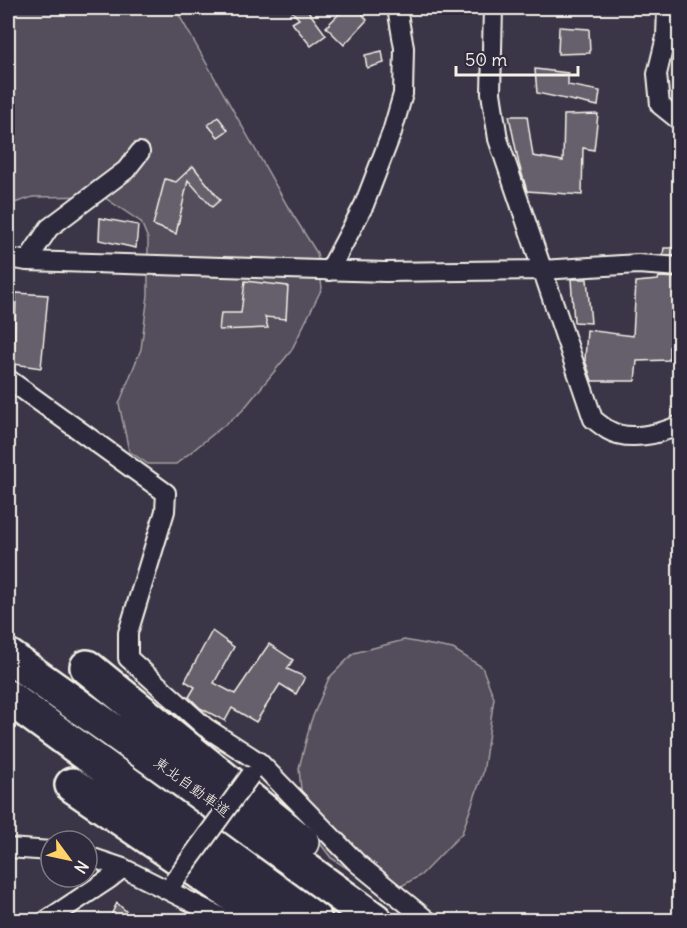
<svg xmlns="http://www.w3.org/2000/svg" width="687" height="928" font-family="Delius,'Klee One',sans-serif">
<style>
.green{fill:#534e5c;stroke:#a4a0a2;stroke-width:1.5}
.building{fill:#65616c;stroke:#f4f1e8;stroke-width:1.5}
.lines{fill:none;stroke-linecap:round;stroke-linejoin:round}
.street-casing{stroke:#f4f1e8;stroke-width:22}
.highway-casing{stroke:#f4f1e8;stroke-width:38}
.street{stroke:#2f2a3d;stroke-width:18}
.highway{stroke:#2f2a3d;stroke-width:33}
.street-bridge-casing{stroke:#f4f1e8;stroke-width:22;stroke-linecap:butt}
.street-bridge{stroke:#2f2a3d;stroke-width:18}
.labels{text-anchor:middle;stroke-width:4.5;stroke-linejoin:round;paint-order:stroke}
.street-label{font-size:15px;fill:#f4f1e8;stroke:#2f2a3d}
</style>
<rect width="100%" height="100%" fill="#3b3647"/>
<filter id="ink" filterUnits="userSpaceOnUse"><feTurbulence type="fractalNoise" baseFrequency=".0167" numOctaves="2"/><feDisplacementMap in="SourceGraphic" scale="12" xChannelSelector="R" yChannelSelector="G"/><feConvolveMatrix kernelMatrix="1 2 1 2 8 2 1 2 1" color-interpolation-filters="sRGB"/></filter>
<g filter="url(#ink)">
<path class="green" d="M8 8H175L288 207 317 253 322 288 291 351 242 411 176 464H148L129 451 119 404 141 349 148 295V239L141 222 102 196 33 197 8 205Z
M404 640 453 649 482 667 494 698 483 773 462 833 421 875 391 892 370 883 331 858 304 822 299 768 311 721 329 678 354 653Z"/>
<path class="building" d="M289 8H306L326 35 311 46 292 23 299 19Z
M345 8H358L367 20 344 45 326 27Z
M559 27 589 29 590 53 558 54Z
M382 51 384 63 367 68 365 55Z
M535 69 568 73V85L600 91 598 106 537 93Z
M598 114 594 150 583 148 582 195 527 191 519 164 509 116H527L533 156 563 161 564 115Z
M218 117 228 130 218 137 208 125Z
M193 166 220 200 212 207 188 180 176 234 153 225 165 179 176 182Z
M100 218 138 225 136 248 99 240Z
M664 248H680V256L663 255Z
M659 277 680 278V347H669V360L637 361 635 381H592L585 360 587 330 633 336 636 282 658 280Z
M571 279H587L591 323 574 322Z
M245 281 288 286 286 319 265 317 268 328 219 330 221 313H241Z
M16 293 48 295 41 368 14 364Z
M212 631 234 647 214 683 235 694 269 644 293 660 287 669 305 677 296 694 280 684 256 722 232 708 225 721 200 708 189 697 195 687 185 681Z
M117 903 137 921H108Z"/>
<g class="lines">
<defs>
<path id="street" d="M493 8 491 93 498 139 593 419C598 423 603 427 608 430 628 442 660 434 680 425
M667 8 666 37 657 74 660 105 680 121
M27 261 49 228 126 170 140 152
M8 262 15 259 27 261 385 272 542 270 638 264 680 267
M329 271 364 205 392 132 403 94 404 48 397 8
M8 379 166 493 165 511 128 633V658L205 727 259 762 357 863 427 920
M8 848 51 851
M87 856 123 868 227 920
M47 920 109 879 123 868"/>
<path id="highway" d="M8 656 184 781 375 920
M87 667 302 842
M8 697 315 920
M72 785 270 920"/>
</defs>
<use href="#street" class="street-casing"/>
<use href="#highway" class="highway-casing"/>
<use href="#street" class="street"/>
<use href="#highway" class="highway"/>
<defs>
<path id="street-bridge" d="M174 881 250 776"/>
</defs>
<use href="#street-bridge" class="street-bridge-casing"/>
<use href="#street-bridge" class="street-bridge"/>
</g>
</g>
<g class="labels">
<g class="street-label">
<text transform="translate(192 787) rotate(36)" y="5">東北自動車道</text>
</g>
</g>
<rect width="687" height="928" fill="none" stroke="#2f2a3d" stroke-width="30"/>
<rect x="15" y="15" width="657" height="898" fill="none" stroke="#f4f1e8" stroke-width="2" filter="url(#ink)"/>
<g transform="translate(69 859) rotate(123)"><circle r="28" fill="#2f2a3d" stroke="#7e7a81" stroke-width="1.5"/>
<path d="M0-4.5L10 22L0 15L-10 22Z" fill="#ffd166"/>
<text y="-9" font-size="16" font-weight="bold" text-anchor="middle" fill="#f4f1e8">N</text>
</g>
<path d="M456 66v9h122v-9" fill="none" stroke="#f4f1e8" stroke-width="3"/>
<text x="465" y="66" font-size="18" fill="#f4f1e8" stroke="#2f2a3d" stroke-width="4.5" paint-order="stroke">50 m</text>
</svg>
